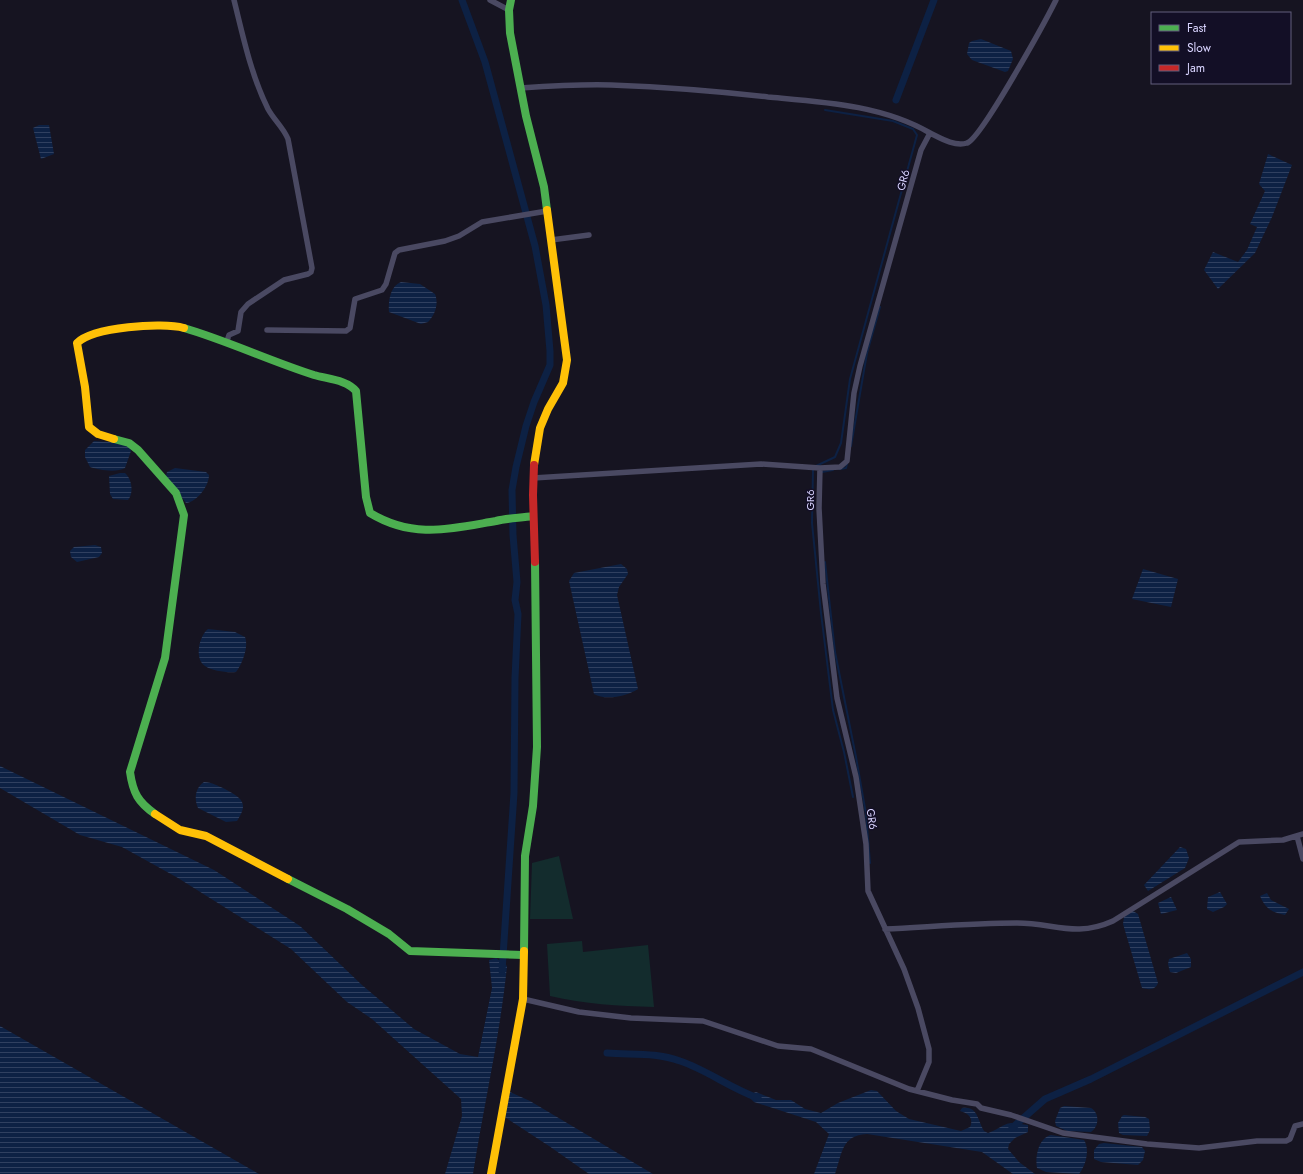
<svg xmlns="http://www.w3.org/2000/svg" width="1303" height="1174" font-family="Jost,sans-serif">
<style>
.green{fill:#132c2d}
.water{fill:url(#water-rules)}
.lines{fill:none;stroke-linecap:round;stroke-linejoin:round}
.stream{stroke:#0d2144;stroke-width:2}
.canal{stroke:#0d2144;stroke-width:7}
.street{stroke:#4a4962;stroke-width:5.5}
.fast{stroke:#4caf50;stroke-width:8}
.slow{stroke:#ffc107;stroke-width:8}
.jam{stroke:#c62828;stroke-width:8}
.labels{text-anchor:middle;stroke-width:3;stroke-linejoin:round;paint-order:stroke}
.street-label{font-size:11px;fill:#d9d4ff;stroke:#130f26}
</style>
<defs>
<pattern id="water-rules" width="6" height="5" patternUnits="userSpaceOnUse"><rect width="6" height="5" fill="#0d2144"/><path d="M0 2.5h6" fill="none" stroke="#304060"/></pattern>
</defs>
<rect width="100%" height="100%" fill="#161421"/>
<path class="green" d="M559 856 573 919H530L532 863Z
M582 941 583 952 648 945 654 1007C618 1006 585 1004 550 996L547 944Z"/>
<path class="water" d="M981 39 1011 51 1013 59 1008 71 1005 72 972 60 967 54 969 43 972 41Z
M49 125 54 154 41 159 33 128 39 125Z
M1268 154 1292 165 1272 217 1255 253 1218 289 1204 270 1213 252 1238 262 1247 250 1257 227 1250 224 1265 191 1259 184Z
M401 282 420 284 435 294C439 304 435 315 428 322L421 324 389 312C388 302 390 286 401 282Z
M94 441 122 443 129 446 131 451 125 468C116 473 99 470 90 467L85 457V450Z
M175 468 206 472 209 475C209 486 197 502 186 503L166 476 167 472Z
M120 473H125C132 479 134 493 128 500L113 499 110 494 109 476Z
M95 545 101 547 102 553 99 557 77 562 71 557 70 551 74 547Z
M621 564 627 569 628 574 619 587 617 595 638 689C627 696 606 701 594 694L569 581 574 573Z
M1143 569 1178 579 1171 607 1132 599Z
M208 629 235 632 245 637C249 647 242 664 236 672 228 673 212 671 205 666 194 659 199 636 208 629Z
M0 766 214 870 300 926 362 985 414 1029 460 1054 478 1057 492 988 489 960 496 958 507 966C500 1036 484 1104 473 1174H445L462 1116 461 1099 372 1019 347 1002 291 949 178 878 122 847 80 835 0 788Z
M204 782C212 782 218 786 225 789 242 798 249 803 237 821L226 822 198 808C194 799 195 788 204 782Z
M1180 847 1186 849 1189 858 1185 868 1148 891 1144 885Z
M1220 892 1227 904 1224 907 1213 912 1207 909 1208 897Z
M1267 893 1271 900 1289 909 1285 915C1272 913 1265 908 1260 896Z
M1171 897 1177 910 1161 914 1158 903Z
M1133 911 1138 914 1158 983C1155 990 1150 990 1142 988L1123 924 1124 917Z
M1187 953 1191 959V967L1176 973 1170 972 1168 964 1169 959Z
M0 1026 259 1174H0Z
M871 1090 877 1091 896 1111 909 1119 961 1131 970 1127C974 1118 968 1113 960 1111L962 1108C978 1106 977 1119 984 1131L988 1133C1009 1125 1002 1120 1028 1125V1132L1015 1138 1009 1144 1008 1149 1019 1162 1035 1174H1013L982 1152 867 1134C841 1135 842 1155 835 1174H814L829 1134 816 1122 754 1102 749 1097 751 1094 756 1092 776 1100H791L805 1109 821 1113 838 1103Z
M510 1092 530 1101 653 1174H589L549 1146 503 1116Z
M1064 1106 1091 1108C1100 1113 1099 1127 1091 1132L1067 1131 1056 1126 1055 1121 1060 1108Z
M1124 1115 1145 1117 1149 1119 1150 1130 1147 1136 1123 1135 1119 1133 1118 1123 1122 1116Z
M1051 1135 1084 1140C1090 1149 1086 1166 1079 1174L1046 1172 1037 1168C1035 1158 1038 1138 1051 1135Z
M1104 1143 1142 1147 1145 1151 1143 1160 1138 1165 1101 1162 1094 1159V1150L1099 1144Z"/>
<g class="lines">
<path class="stream" d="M851 446 867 353 880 307
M816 466 835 457 841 443 850 379 917 135 913 129 893 121 825 110
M840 469 846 468 847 464
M813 470 812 523 821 613 833 710 844 752 853 797
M822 472 833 470
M825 562 835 652 856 757 866 814 870 863"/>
<path class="canal" d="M462 0 485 62 535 246 546 305 550 351V365L534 402 526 426 516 467 512 490 513 535 517 582 515 600 518 614 515 678 514 793 502 971
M896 100 934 0
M607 1053C632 1055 656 1052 680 1061 707 1070 730 1088 758 1098
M1012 1128 1045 1099 1091 1079 1303 972"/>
<path class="street" d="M490 0 509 10
M520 88C550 86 581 84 611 85 663 87 716 91 768 97 823 102 882 105 930 133
M551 240 589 235
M267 330 346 331 350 328 355 299 382 290 386 284 395 253 399 250 445 241 459 236 482 222 547 211
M227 341 229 335 238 331 241 312 248 304 284 280 308 274 311 272 312 268 288 139C283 127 274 120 268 109 251 75 243 36 234 0
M533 478 761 464 820 468
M1297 836 1303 859
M885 929C928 927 973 923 1017 923 1054 923 1075 938 1113 921L1239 842 1283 840 1303 834
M523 999 579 1012 631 1018 703 1021 778 1046 811 1049 909 1089 952 1100 977 1104 981 1108 1011 1115 1063 1133 1147 1144 1199 1148 1257 1141H1286L1290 1139 1295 1126 1303 1124
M917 1091 929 1062V1049L918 1008 904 969 868 891 866 844 856 777 837 698 823 584 819 508 820 468 840 467 847 461 854 393 860 366 921 150 930 133C940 138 955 147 967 143 981 139 1046 20 1056 0"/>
<path class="fast" d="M511 0 509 10 510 33 526 116 544 187 547 210
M184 328C228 341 270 361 314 375 328 379 347 380 356 391L366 497 370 513C413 539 449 529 496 521 508 518 521 518 533 516
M114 439 129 443 138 450 176 493 184 515 165 658 130 772C133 793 138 802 155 814
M288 879 347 909 389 934 410 951 523 955
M524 951 525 856 533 806 537 747 535 562"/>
<path class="slow" d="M114 439 98 434 89 427 85 387 77 343C93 327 162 322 184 328
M534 465 540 428 548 409 563 383 567 360 547 210
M155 814 180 830 206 836 288 879
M491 1174 523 999 524 951"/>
<path class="jam" d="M534 465 533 495 535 562"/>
</g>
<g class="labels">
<g class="street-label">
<text transform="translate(903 180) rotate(-75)" y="4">GR6</text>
<text transform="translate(810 500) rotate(-90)" y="4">GR6</text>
<text transform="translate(872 819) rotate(81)" y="4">GR6</text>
</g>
</g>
<rect x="1151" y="12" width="140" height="72" fill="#130f26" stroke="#625e7d"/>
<rect x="1159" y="25" width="20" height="6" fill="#4caf50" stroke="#625e7d"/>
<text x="1187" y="32" font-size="12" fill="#d9d4ff">Fast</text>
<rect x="1159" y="45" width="20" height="6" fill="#ffc107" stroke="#625e7d"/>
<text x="1187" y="52" font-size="12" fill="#d9d4ff">Slow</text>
<rect x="1159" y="65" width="20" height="6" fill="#c62828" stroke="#625e7d"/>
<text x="1187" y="72" font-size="12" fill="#d9d4ff">Jam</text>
</svg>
